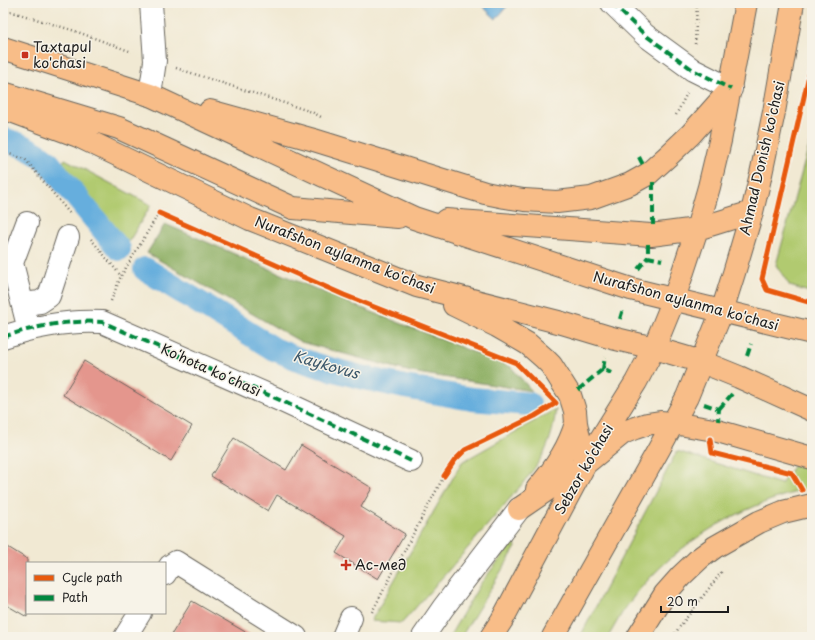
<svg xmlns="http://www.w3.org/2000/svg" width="815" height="640" font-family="'Playpen Sans',sans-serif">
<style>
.green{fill:#b1ca6f;stroke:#667346}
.forest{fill:#8cae62;stroke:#54653f}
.water{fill:#66aedd;stroke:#41657c}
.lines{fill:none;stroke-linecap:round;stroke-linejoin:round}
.canal{stroke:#66aedd;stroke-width:24}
.building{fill:#e4968d}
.minor-casing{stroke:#67645c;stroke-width:24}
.major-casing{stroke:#67645c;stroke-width:24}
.path{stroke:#67645c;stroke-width:2.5;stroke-dasharray:1 3;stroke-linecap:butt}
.minor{stroke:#fff;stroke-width:22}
.major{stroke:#f8bd88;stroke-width:22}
.quiet{stroke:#00873e;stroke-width:4;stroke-dasharray:8 4;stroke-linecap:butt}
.cycleway-casing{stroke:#f7f3e8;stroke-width:8}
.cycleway{stroke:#e8590c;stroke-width:5}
.poi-dot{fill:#c8321e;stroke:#f7f3e8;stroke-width:1.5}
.labels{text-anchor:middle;stroke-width:3;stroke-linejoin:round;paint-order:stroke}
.poi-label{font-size:14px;fill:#1c1c1c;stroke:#f7f3e8;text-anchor:start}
.street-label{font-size:14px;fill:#1c1c1c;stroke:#f7f3e8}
.water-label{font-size:15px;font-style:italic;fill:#3a5669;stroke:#f7f3e8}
</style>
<rect width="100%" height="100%" fill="#f7f3e8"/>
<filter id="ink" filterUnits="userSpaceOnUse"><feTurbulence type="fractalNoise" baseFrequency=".025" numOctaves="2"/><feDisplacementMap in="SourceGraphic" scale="8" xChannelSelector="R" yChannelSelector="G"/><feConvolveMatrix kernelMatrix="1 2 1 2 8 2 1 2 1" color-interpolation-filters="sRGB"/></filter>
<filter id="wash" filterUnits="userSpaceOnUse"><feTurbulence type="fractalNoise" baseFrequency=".012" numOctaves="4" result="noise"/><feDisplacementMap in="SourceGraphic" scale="16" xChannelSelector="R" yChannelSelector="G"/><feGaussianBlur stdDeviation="0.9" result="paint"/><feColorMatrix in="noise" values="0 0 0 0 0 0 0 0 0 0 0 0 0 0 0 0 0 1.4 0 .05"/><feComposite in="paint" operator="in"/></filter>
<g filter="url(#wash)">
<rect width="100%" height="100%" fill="#f1e9d3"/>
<path class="green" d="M812 135V293L790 286 776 265Z
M65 159 151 205 128 243 116 235 59 167Z
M556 409C554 425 551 439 544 453 533 473 516 491 502 508 469 547 436 585 402 623L371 621 462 462Z
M677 451 781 484 794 465 812 469V488C737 505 665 548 622 613 617 621 613 629 608 637H580Z
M514 541 516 547 461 637H449L481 583Z"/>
<path class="forest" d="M165 224 339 299 511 367 532 391 411 372 301 342 147 253Z"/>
<path class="water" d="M479 3H510L496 19Z"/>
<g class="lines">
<path class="canal" d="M3 139C21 145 32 149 47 161L119 249
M145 269 274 349 298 359 323 367 364 378 405 387 472 399 529 404"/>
</g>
<g id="blocks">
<path class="building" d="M84 361 192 426 171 461 63 395Z
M234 438 286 470 301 445 372 488 361 507 405 534 378 579 336 553 346 536 277 495 268 511 211 476Z
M3 544 27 559V617L3 603Z
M192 601 254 637H170Z"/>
</g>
</g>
<g filter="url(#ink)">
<use href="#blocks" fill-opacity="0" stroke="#67645c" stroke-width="1"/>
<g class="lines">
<defs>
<path id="minor" d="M612 3 645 35 693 70 731 89
M150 95 155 61 151 3
M3 260 12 263 26 318
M12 263 27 223
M23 304 40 302 49 296 68 237
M3 337C36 326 67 320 102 322L282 401 411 461
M165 574 170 566 176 562 296 637
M125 637 140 613
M343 637 351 618
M423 637 443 608 519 509"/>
<path id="major" d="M3 48 150 95 414 218 631 289 812 333
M3 93 119 128 293 208 398 217
M3 108 78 136 250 219 417 286 562 323 612 338 654 348 702 362 739 377 812 410
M210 111 314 140 485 193 505 197 524 200 557 202 591 198 630 184 648 174 669 155 691 134 730 90
M446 220 651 235 697 229 752 212
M454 305 497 326 528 344 544 358 551 365 570 395 575 411 576 423 585 464
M537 489C554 470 569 448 576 423
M519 509 585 464 623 433 635 428 647 424 660 422 673 423 714 430 812 458
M491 637 502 620 585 464 636 382 654 348 674 299 697 229 709 187 720 141 746 3
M553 637 659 449 687 397 722 311 734 273 752 212 761 174 774 112 793 3
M638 637 665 594 681 576 700 558 715 547 759 522 783 512 812 505"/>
</defs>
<use href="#minor" class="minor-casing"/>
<use href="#major" class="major-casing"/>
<path class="path" d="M3 9 75 31 132 52
M695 44 697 3
M812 62 762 279 767 290 812 303
M176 68 312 112 323 118
M676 115 687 93
M3 152 25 159 71 215
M91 239 121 276 159 213 344 295 503 357
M111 301 121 276
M372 612 444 476 455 460 465 450 535 416 550 406
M673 637 678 629 723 570"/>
<use href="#minor" class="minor"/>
<use href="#major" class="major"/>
<path class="quiet" d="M612 3 645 35 693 70 731 89
M639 157 643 165
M653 182V225
M648 244V257L662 260
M638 269 648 257
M620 319 623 309
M3 337C36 326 67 320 102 322L282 401 411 461
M747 356 751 344
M603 369 605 357
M578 390 603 369 611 373
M704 404 719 409 718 421
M719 409 732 394"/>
<defs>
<path id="cycleway" d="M812 62 762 279 767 290 812 303
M159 213 344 295 516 363 556 403 535 416 465 450 455 460 444 476
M710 439 712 453 792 473 802 490"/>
</defs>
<use href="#cycleway" class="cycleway-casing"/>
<use href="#cycleway" class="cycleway"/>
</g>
</g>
<g class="poi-dot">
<rect x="21" y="51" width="8" height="8" rx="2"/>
<path d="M344 559h4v4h4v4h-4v4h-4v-4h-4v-4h4z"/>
</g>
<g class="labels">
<g class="poi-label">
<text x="33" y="52">Taxtapul<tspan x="33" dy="16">ko'chasi</tspan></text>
<text x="355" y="570">Ас-мед</text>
</g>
<g class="street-label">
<text transform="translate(762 158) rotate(-77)" y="5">Ahmad Donish ko'chasi</text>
<text transform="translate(345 255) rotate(21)" y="5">Nurafshon aylanma ko'chasi</text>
<text transform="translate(686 301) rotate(15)" y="5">Nurafshon aylanma ko'chasi</text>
<text transform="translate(211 370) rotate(24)" y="5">Koʻhota koʻchasi</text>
<text transform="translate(584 469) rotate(-60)" y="5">Sebzor ko‘chasi</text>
</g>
<g class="water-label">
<text transform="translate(326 365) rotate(16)" y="5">Kaykovus</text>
</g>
</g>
<rect width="815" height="640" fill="none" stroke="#f7f3e8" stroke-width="16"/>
<rect x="26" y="562" width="140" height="52" fill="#f7f3e8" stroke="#9f9d96"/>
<rect x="34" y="575" width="20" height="6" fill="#e8590c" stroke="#9f9d96"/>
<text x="62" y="582" font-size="12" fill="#1c1c1c">Cycle path</text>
<rect x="34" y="595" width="20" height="6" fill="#00873e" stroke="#9f9d96"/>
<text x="62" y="602" font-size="12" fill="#1c1c1c">Path</text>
<path d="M661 606v6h67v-6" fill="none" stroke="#1c1c1c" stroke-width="2"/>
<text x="667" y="606" font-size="12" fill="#1c1c1c" stroke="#f7f3e8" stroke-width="3" paint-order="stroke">20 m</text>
</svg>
